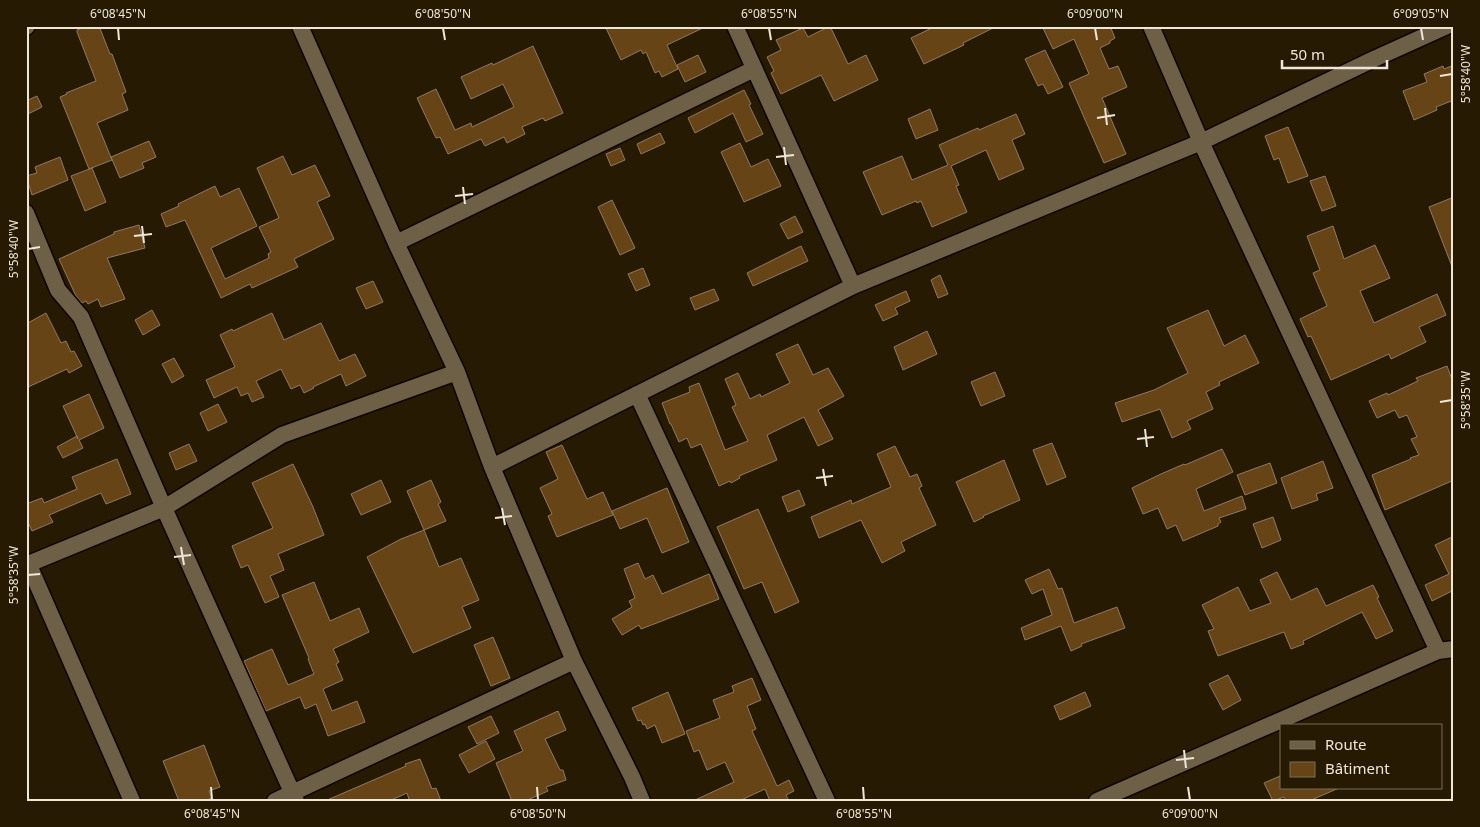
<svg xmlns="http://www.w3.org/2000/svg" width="1480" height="827" font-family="'Noto Sans',sans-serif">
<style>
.building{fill:#674416;stroke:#8f7962}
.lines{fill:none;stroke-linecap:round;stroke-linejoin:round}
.minor-casing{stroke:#0f0500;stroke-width:19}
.minor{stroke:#6e6046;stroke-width:16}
.ticks{fill:none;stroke:#eee6d7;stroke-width:2}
.neatline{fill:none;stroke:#eee6d7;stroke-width:2}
.ticks-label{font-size:12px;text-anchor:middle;fill:#eee6d7}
</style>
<rect width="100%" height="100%" fill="#261b02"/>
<path class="building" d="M87 26H99L110 54H112L126 92 122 94 128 110 97 123 112 160 89 169 60 97 67 94 66 93 96 81 77 32V30Z
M605 26H707L667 45 678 69 662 77 659 71 655 73 646 52 643 54 641 50 621 60Z
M830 26 848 64 866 55 878 80 834 101 821 75 781 94 771 73 774 71 767 57 781 50 776 40 803 28 808 37Z
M936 26H997L963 43 964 45 924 64 911 38Z
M1042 26H1110L1115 38 1110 41V43L1100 48 1109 69 1118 66 1127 87 1102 98 1126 154 1104 163 1069 83 1089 74 1074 39 1053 49Z
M533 46 563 113 545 121 543 118 522 127 525 134 507 143 504 137 485 146 481 139 448 154 440 137 436 138 417 98 436 89 455 130 471 123 472 127 514 107 503 84 471 99 461 77 492 63 493 65Z
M1045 50 1063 87 1048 94 1043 84 1038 86 1025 59Z
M698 55 706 72 685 82 677 65Z
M1454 65V100L1436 107 1437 110 1414 120 1403 91 1427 82 1424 74 1443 66 1444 69Z
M744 90 751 104 749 105 763 134 746 142 733 113 695 133 688 118Z
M37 96 42 107 26 115V101Z
M930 109 938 130 916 139 908 119Z
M1016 114 1025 134 1012 140 1024 169 999 180 986 150 951 166 959 185 956 186 967 212 932 227 921 201 917 203 916 201 882 215 863 172 902 156 912 180 948 165 939 145 978 128 979 130Z
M1288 127 1308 176 1288 183 1279 158 1274 160 1265 136Z
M660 133 665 143 641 154 637 144Z
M149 141 156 157 142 163 144 168 120 178 111 157Z
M740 143 751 167 768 159 781 186 744 202 721 152Z
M620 148 625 160 611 166 606 154Z
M283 156 292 175 315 165 330 196 317 202 334 239 294 259 298 267 252 288 250 284 221 298 185 220 166 227 161 214 179 206 178 204 215 186 220 197 239 188 257 226 211 248 225 279 269 258 268 254 271 252 259 227 279 218 257 168Z
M60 157 68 180 32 195 26 176 37 173 35 167Z
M92 168 106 202 85 211 71 176Z
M1325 176 1336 206 1322 211 1310 181Z
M1454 197V269H1453L1429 207Z
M612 200 635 248 620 255 598 207Z
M795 216 803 232 788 239 780 224Z
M139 225 145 248 107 258 125 299 101 307 98 299 88 304 86 301 82 303 76 296 59 259 114 234V232Z
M1333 226 1344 259 1375 245 1390 278 1360 291 1374 323 1437 294 1446 315 1419 327 1426 342 1391 359 1389 354 1331 380 1311 336 1308 337 1300 319 1327 306 1313 273 1320 270 1307 236Z
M801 246 808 261 753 286 747 273Z
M643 268 650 285 636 291 628 274Z
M940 275 948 294 938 298 931 280Z
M373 281 383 302 366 309 356 288Z
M714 289 719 300 695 310 690 298Z
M906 291 910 301 895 308 898 314 883 321 875 305Z
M152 310 160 325 143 335 135 320Z
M1208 310 1224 346 1245 335 1259 363 1219 382 1220 385 1206 392 1213 409 1187 421 1191 429 1172 438 1160 409 1122 422 1115 403 1154 390 1188 373 1167 328Z
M46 313 61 343 66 341 71 352 74 351 82 366 69 373 67 369 26 388V324Z
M272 313 284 340 321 323 339 361 355 354 366 376 346 386 341 374 313 387 314 388 304 393 300 385 291 389 281 369 256 381 264 397 252 402 248 393 241 396 237 387 214 398 206 380 235 367 220 335 232 329 233 331Z
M927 331 937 354 903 370 894 347Z
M798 344 813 375 828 368 844 396 818 410 833 439 818 446 804 417 767 435 777 460 739 476 740 478 731 483 730 481 719 486 701 444 691 448 687 438 679 442 671 424H670L662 403 690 392 689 387 699 383 725 450 748 441 732 407 736 405 725 379 738 373 750 399 760 394 761 397 790 383 776 354Z
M174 358 184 376 172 383 162 364Z
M1447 366 1454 385V480L1385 510 1372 475 1411 459 1410 458 1419 455 1411 439 1417 437 1407 415 1399 418 1395 410 1377 418 1369 401 1387 393 1388 395 1418 381 1416 378Z
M995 372 1005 396 981 406 971 382Z
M89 394 104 428 79 440 83 448 63 458 57 447 77 436 78 439 63 406Z
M218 404 227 422 208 431 200 413Z
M1052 443 1066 477 1047 485 1033 450Z
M189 444 197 461 176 470 169 453Z
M562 445 587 499 603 492 613 515 557 537 548 516 552 514 540 488 558 479 546 452Z
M895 446 910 477 917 474 922 486 919 488 936 525 901 542 905 551 882 563 861 520 819 538 811 517 851 500 852 504 891 487 877 454Z
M1222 449 1233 472 1196 489 1204 511 1242 496 1246 509 1219 518 1221 522 1218 524V526L1183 541 1176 525 1167 529 1158 508 1143 514 1132 488 1161 474 1184 464 1185 465Z
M117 459 131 494 106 504 101 493 49 515 53 522 32 531 26 518V504L42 498 44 503 77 489 72 477Z
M1004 460 1020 500 983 516 984 517 974 522 956 482Z
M1323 461 1333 488 1316 494 1318 500 1292 509 1281 478Z
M1270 463 1277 483 1245 495 1237 475Z
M293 464 313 507 324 535 278 554 284 570 270 576 279 597 265 603 248 565 241 568 232 546 273 528 252 483Z
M381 480 391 502 361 515 351 494Z
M431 480 441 502 438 504 446 521 424 530 407 491Z
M667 488 689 542 662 553 647 518 620 529 612 511Z
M799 490 805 505 788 512 782 497Z
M758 509 799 602 775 613 762 582 744 589 717 527Z
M1273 517 1281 540 1262 548 1253 524Z
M424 530 439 567 461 558 479 600 462 607 471 628 413 653 367 557 401 539Z
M1454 536V590L1432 601 1425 585 1449 574 1435 545Z
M638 563 645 579 653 575 662 594 709 574 719 599 641 629 639 625 622 635 612 619 632 607 629 601 635 598 624 569Z
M1049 569 1058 589 1062 588 1074 623 1117 607 1125 628 1081 644 1082 646 1071 651 1061 626 1025 640 1021 628 1052 615 1043 589 1032 594 1025 580Z
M1277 572 1291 600 1317 588 1326 606 1373 585 1379 597 1377 598 1393 631 1376 639 1362 612 1303 641 1304 644 1291 649 1284 632 1218 656 1208 631 1214 629 1202 605 1238 587 1250 611 1271 603 1260 580Z
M314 582 330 621 359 608 369 632 333 649 339 662 336 664 343 680 323 689 332 711 357 701 365 722 328 736 316 704 305 709 300 697 266 711 244 661 272 649 288 685 314 674 308 659 309 658 282 595Z
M493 637 510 678 491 686 474 645Z
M1228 675 1241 700 1223 710 1209 684Z
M752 678 761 700 747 706 756 729 752 731 777 786 789 780 794 791 786 795 789 801H770L765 789 739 801H693L734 782 725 762 707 770 699 750 694 752 686 731 720 718 713 700 734 692 732 686Z
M668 692 685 734 662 743 655 725 647 729 645 724 643 725 641 720 638 721 632 708Z
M1085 692 1091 706 1060 720 1054 706Z
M558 711 566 730 545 739 560 770H563L566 780 546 787 548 791 525 801H512L496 763 523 751 514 731Z
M491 716 499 733 477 744 468 727Z
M486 741 495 759 469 773 459 755Z
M204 745 220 787 209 791 212 798 204 801H179L163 761Z
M420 759 432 789 436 788 441 801H405L409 799 407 793 389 801H325L406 766 405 764Z
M1280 776 1281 780V788H1339L1309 801H1286L1284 797 1273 801 1264 783Z"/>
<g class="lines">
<defs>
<path id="minor" d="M300 26 396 243 457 372 492 467 574 661 632 777 642 801
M735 26 853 286
M1151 26 1201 142 1438 651
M26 27 27 26
M26 213 58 290 81 317 164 508 296 801
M396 243 754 69
M637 394 827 801
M492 467 853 286 1201 142 1374 59 1447 26
M28 563 132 801
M26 565 164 508 282 435 457 372
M275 801 574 661
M1097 801 1438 651 1454 649"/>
</defs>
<use href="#minor" class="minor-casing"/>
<use href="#minor" class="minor"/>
</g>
<path class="ticks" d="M118 28 119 40M443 28 445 40M769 28 771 40M1095 28 1097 40M1421 28 1423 40M1440 76 1452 74M1105 108 1107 125M1097 118 1115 115M784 147 786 165M776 157 794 155M463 187 465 204M455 196 473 194M142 226 144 243M134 236 152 234M28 249 40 247M1440 402 1452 400M1145 429 1147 447M1137 439 1154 437M823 469 826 486M816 478 833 476M502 508 505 525M495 518 512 516M181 547 184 565M174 557 191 555M28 575 40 574M1184 750 1186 768M1176 760 1194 758M211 787 212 800M537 787 538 800M863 787 864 800M1188 787 1190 800"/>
<rect width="1480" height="827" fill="none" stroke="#261b02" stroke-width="55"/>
<rect x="1280" y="724" width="162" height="65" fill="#261b02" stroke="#766c57"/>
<rect x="1290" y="741" width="25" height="8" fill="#6e6046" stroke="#766c57"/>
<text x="1325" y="750" font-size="15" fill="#eee6d7">Route</text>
<rect x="1290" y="762" width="25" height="15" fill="#674416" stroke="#766c57"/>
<text x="1325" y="774" font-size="15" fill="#eee6d7">Bâtiment</text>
<path d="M1282 60v8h105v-8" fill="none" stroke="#eee6d7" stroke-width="2.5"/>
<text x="1290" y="60" font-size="15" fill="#eee6d7" stroke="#261b02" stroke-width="4" paint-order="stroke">50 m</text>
<rect x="28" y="28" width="1424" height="772" class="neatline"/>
<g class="ticks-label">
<text x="118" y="18">6°08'45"N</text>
<text x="443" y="18">6°08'50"N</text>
<text x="769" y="18">6°08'55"N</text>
<text x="1095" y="18">6°09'00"N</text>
<text x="1421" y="18">6°09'05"N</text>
<text transform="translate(1466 74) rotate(-90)" y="4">5°58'40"W</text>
<text transform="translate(14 249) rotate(-90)" y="4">5°58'40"W</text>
<text transform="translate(1466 400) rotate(-90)" y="4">5°58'35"W</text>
<text transform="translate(14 575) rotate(-90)" y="4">5°58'35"W</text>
<text x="212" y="818">6°08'45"N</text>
<text x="538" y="818">6°08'50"N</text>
<text x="864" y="818">6°08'55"N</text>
<text x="1190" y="818">6°09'00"N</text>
</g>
</svg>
